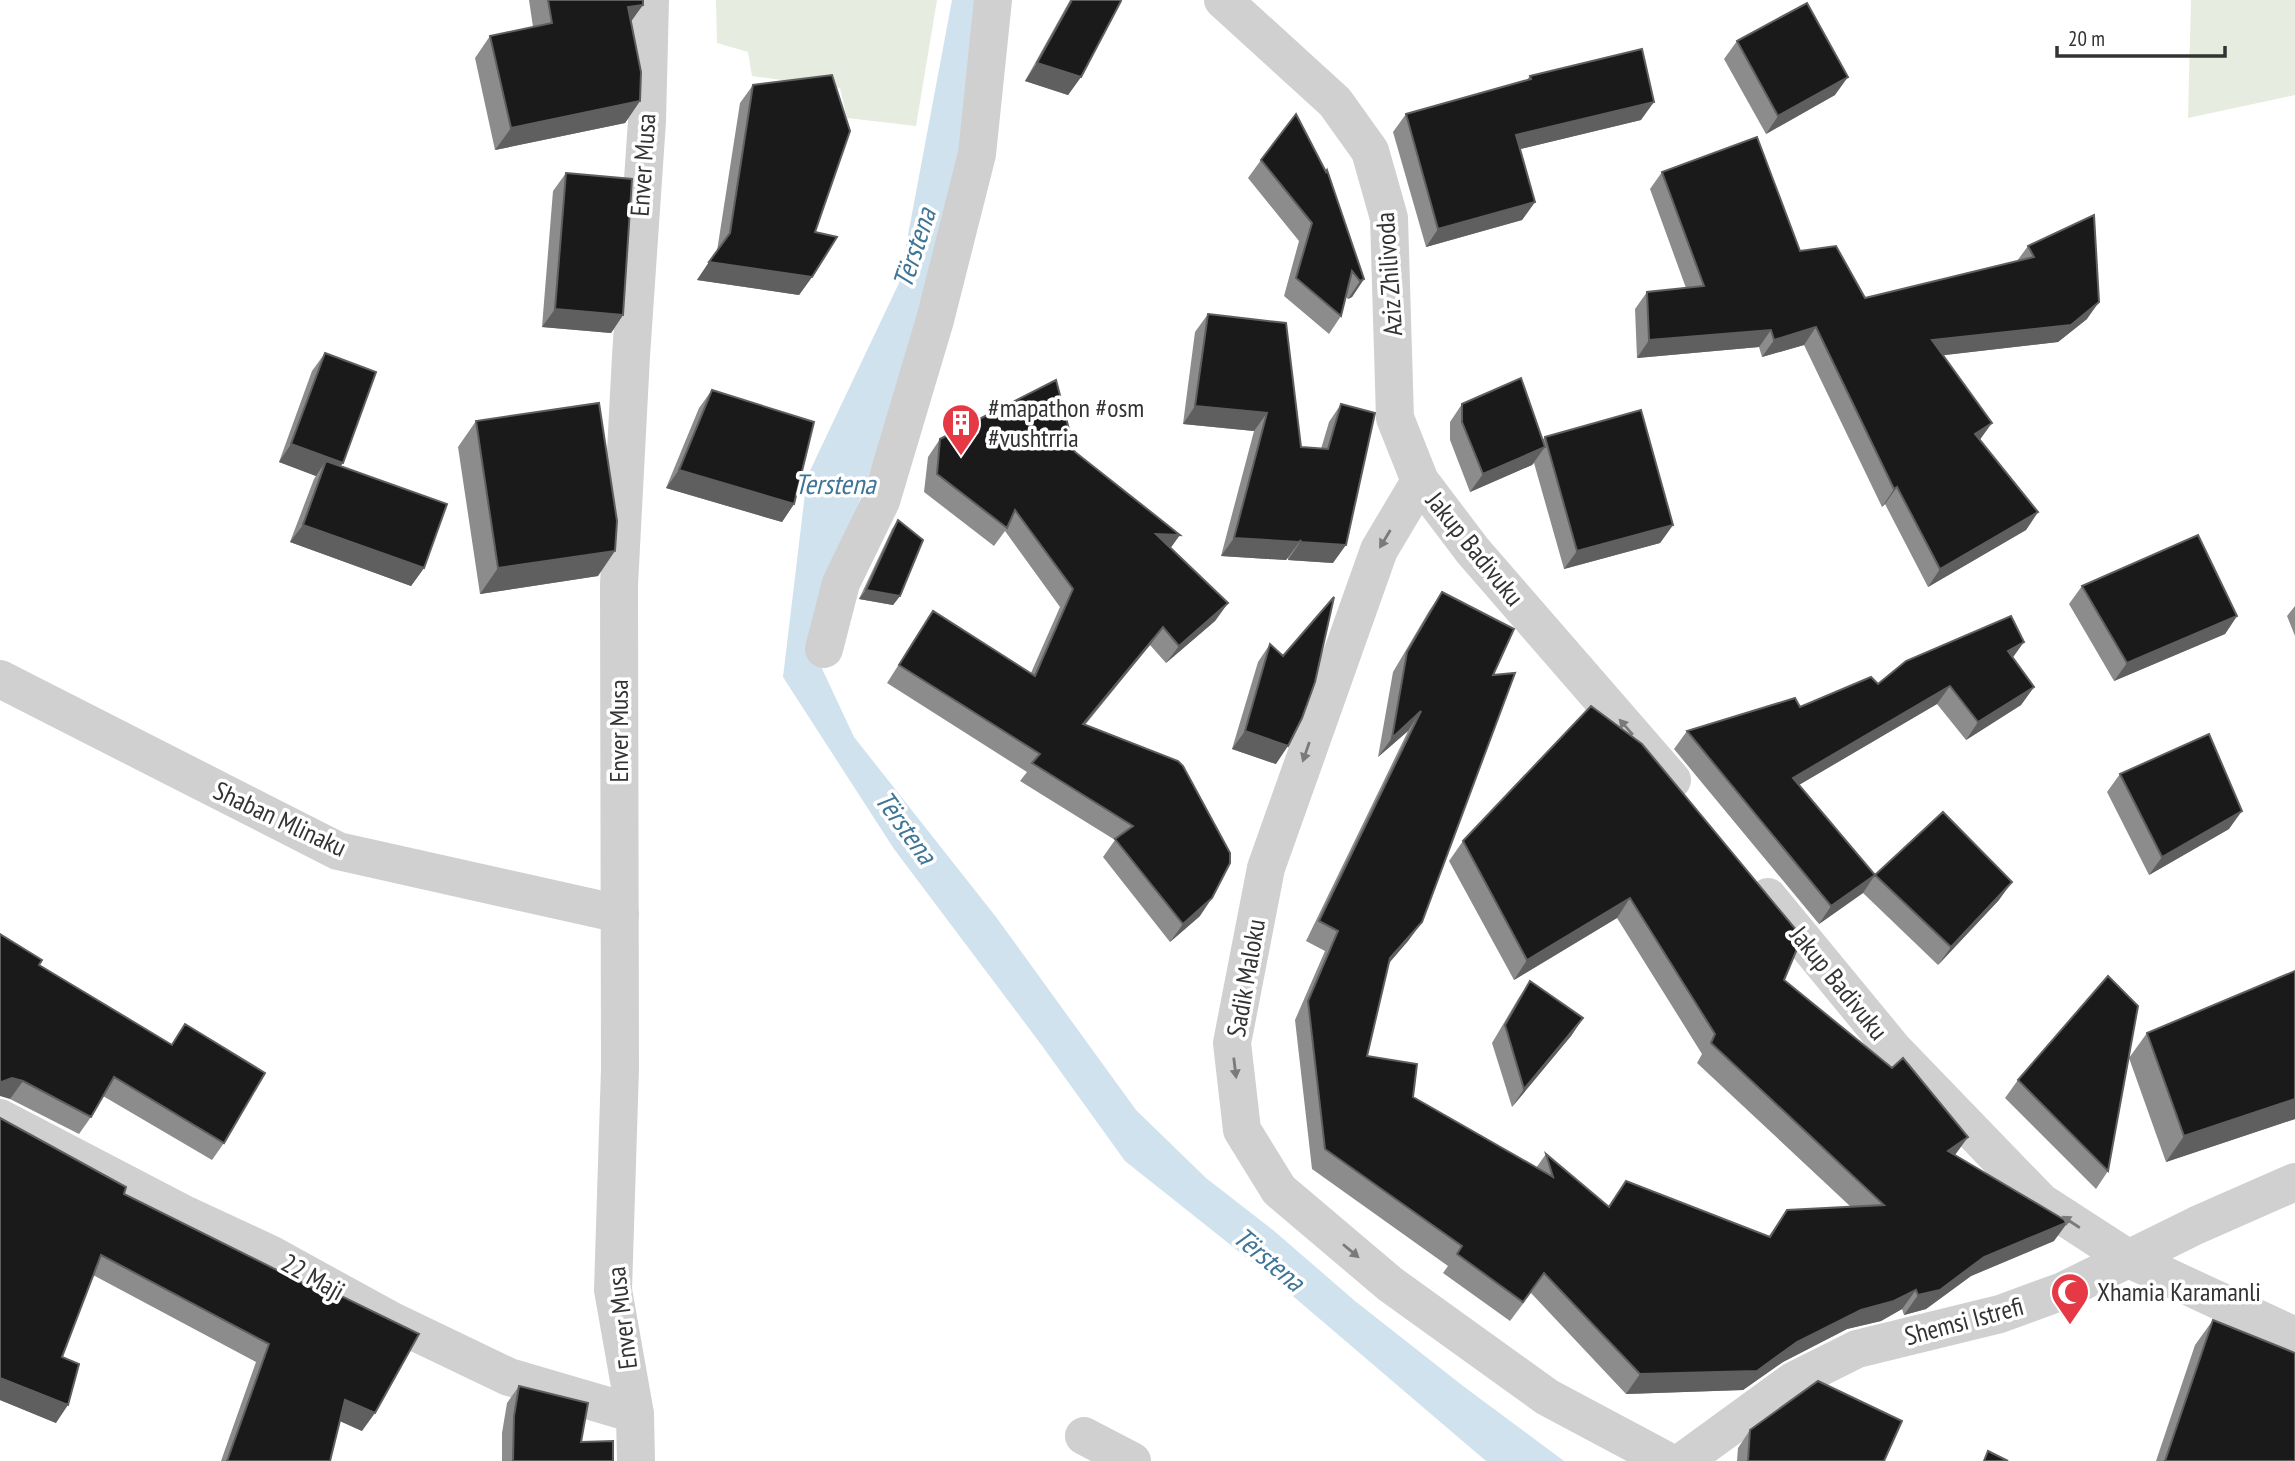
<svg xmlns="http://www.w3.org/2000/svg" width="2295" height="1461" font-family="'PT Sans Narrow',sans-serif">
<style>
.green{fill:#e6ecdf}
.water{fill:#cfe2ee}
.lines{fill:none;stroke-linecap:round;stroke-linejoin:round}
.minor{stroke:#d0d0d0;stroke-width:38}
.tertiary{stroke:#d0d0d0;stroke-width:38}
.wall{fill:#8c8c8c}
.shaded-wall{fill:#5f5f5f}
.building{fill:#1a1a1a;stroke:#5f5f5f;stroke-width:2}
.oneway{fill:#7a7a7a}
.labels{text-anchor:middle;stroke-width:7;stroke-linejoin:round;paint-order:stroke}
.street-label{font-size:26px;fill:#333;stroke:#fff}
.poi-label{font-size:26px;fill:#333;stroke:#fff;text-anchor:start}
.water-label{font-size:28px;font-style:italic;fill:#3f7597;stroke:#fff}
</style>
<rect width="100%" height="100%" fill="#fff"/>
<path class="green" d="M716 0H937L916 126 847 118 840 88 752 76 748 52 717 43Z
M2191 0H2295V95L2188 118Z"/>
<path class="water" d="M952 0H984L943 262 810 643 854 737 996 917 1136 1110 1206 1178 1273 1230 1355 1301 1463 1386 1564 1461H1486L1266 1273 1125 1161 1040 1043 894 849 783 677 807 477 899 283Z"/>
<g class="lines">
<path class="minor" d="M1223 0 1335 102 1370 151 1389 218 1395 418 1420 481 1473 551 1672 780
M1420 481 1379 550 1266 868 1232 1043 1242 1130 1279 1190 1390 1284 1547 1397 1667 1461
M824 649 841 583 881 501 935 320 977 154 993 0
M0 679 338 851 620 914
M1768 897 1894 1050 2041 1202 2129 1259 2295 1336
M0 1118 186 1215 270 1254 392 1321 509 1377 635 1414
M1084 1436 1132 1461
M1683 1461 1793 1381 1857 1349 2000 1314 2063 1291 2197 1225 2295 1182"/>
<path class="tertiary" d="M636 1461 635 1414 613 1290 620 1068 619 585 631 356 647 121 650 0"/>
</g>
<path class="wall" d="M529 0H643L631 22 640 101 625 123 495 150 475 58 490 36 533 27Z
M1070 0H1119L1081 77 1068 95 1025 81Z
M1737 41 1835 95 1766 134 1724 59Z
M1530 76 1641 120 1520 149 1535 202 1522 220 1426 247 1393 132 1406 114 1526 81Z
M753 85 815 232 812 277 799 295 697 280 717 251 740 103Z
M1261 160 1364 279 1352 297 1348 299 1346 297 1341 316 1329 334 1284 296 1299 241 1248 178Z
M1662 172 1800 251 1865 298 2017 261 2028 246 2087 319 2058 342 1943 355 1980 440 2038 512 2026 530 1928 587 1885 504 1882 507 1804 345 1762 357 1759 347 1637 358 1635 309 1647 292 1686 288 1650 189Z
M566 173 623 315 611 333 542 327 553 191Z
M1208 314 1301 447 1321 449 1329 422 1341 404 1333 563 1288 560V558L1286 560 1221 556 1254 431 1183 424 1195 332Z
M325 353 340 466 424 568 411 586 290 542 314 479 316 476 279 462 312 371Z
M712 390 794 504 782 522 666 488 699 408Z
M1462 404 1542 440 1545 437 1673 525 1660 543 1564 569 1534 463 1532 465 1470 492 1450 440V422Z
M476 421 598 576 480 594 458 447Z
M940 439 1075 452 1171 548 1228 603 1215 621 1166 663 1150 645 1085 725 1200 916 1170 942 1103 857 1115 840 1020 781 1027 772 887 683 933 611 1031 673 1060 607 1005 531 994 546 924 492 928 457Z
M898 520 900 596 893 605 859 599 892 529Z
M2082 586 2237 616 2225 634 2114 681 2069 604Z
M1442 592 1493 675 1422 922 1408 941 1389 963 1367 1056 1413 1097 1536 1168 1546 1154 1608 1207 1626 1181 1769 1236 1787 1210 1851 1207 1697 1063 1702 1054 1617 918 1514 980 1449 861 1463 841 1591 706 1784 980 1968 1137 1955 1155 2054 1241 1971 1276 1926 1309 1904 1315 1902 1309 1881 1321 1847 1329 1783 1362 1743 1390 1626 1394 1531 1293 1510 1321 1443 1273 1448 1266 1312 1169 1295 1020 1325 951 1306 941 1408 731 1378 757 1393 672 1429 611Z
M2295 606V636L2287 616Z
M1270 644 1276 764 1232 749 1258 662Z
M2013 658 2034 687 2021 705 1966 740 1937 704 1799 785 1875 875 1999 900 1938 965 1863 893 1819 924 1674 749 1687 731 1800 707 1878 684Z
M2120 774 2229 829 2149 875 2107 792Z
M39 965 171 1045 185 1024 224 1143 212 1160 103 1096 91 1117 79 1134 10 1099Z
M2295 971V1119L2166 1162 2129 1058 2108 1171 2096 1189 2005 1098 2018 1080 2129 1058 2147 1033Z
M1530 981 1583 1018 1571 1036 1512 1107 1492 1043 1518 999Z
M0 1118 124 1194 324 1294 327 1289 362 1431 340 1421 330 1461H221L256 1362 93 1275 62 1357 56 1423 0 1400Z
M2213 1320 2295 1461H2156L2195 1345Z
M519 1386 581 1442 613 1461H502V1433L507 1403Z
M1750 1430 1884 1461H1737L1738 1448Z"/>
<path class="shaded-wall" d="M643 5 627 27 628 7Z
M1037 63 1081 77 1068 95 1025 81Z
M1848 77 1835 95 1766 134 1778 116Z
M640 101 625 123 495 150 511 128Z
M1654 102 1641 120 1504 153 1516 135Z
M1535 202 1522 220 1426 247 1438 229Z
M709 262 812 277 799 295 697 280Z
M1364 279 1352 297 1348 299 1360 281Z
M2099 302 2087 319 2058 342 1920 358 1932 340Z
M555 309 623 315 611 333 542 327Z
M1816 327 1804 345 1762 357 1774 340Z
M1771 330 1759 347 1637 358 1649 340Z
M1195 406 1267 413 1254 431 1183 424Z
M1992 423 1979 441 1975 434Z
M291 444 343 463 330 481 326 461 316 476 279 462Z
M1545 447 1532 465 1470 492 1483 474Z
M679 470 794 504 782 522 666 488Z
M1897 487 1885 504 1882 507 1894 489Z
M2038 512 2026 530 1928 587 1940 569Z
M303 525 424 568 411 586 290 542Z
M1673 525 1660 543 1564 569 1577 551Z
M1156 534 1180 535 1167 553Z
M1234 538 1301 540 1286 560 1221 556Z
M1300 542 1346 545 1333 563 1288 560Z
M615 551 598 576 480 594 498 568Z
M866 590 900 596 893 605 859 599Z
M1228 603 1215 621 1166 663 1179 646Z
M2237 616 2225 634 2114 681 2127 663Z
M1163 627 1150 645 1070 742 1083 724Z
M2024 642 2011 660 2008 651Z
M1950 686 1937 704 1780 796 1793 778Z
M2034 687 2021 705 1966 740 1978 722Z
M1421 711 1408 731 1378 757 1392 738Z
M1245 731 1288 746 1276 764 1232 749Z
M2242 811 2229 829 2149 875 2162 857Z
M1875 875 1863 893 1819 924 1831 906Z
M2012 882 1999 900 1938 965 1951 947Z
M1212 898 1200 916 1170 942 1183 924Z
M1630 898 1617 918 1514 980 1527 960Z
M1422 922 1408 941 1377 977 1390 958Z
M1583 1018 1571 1036 1512 1107 1524 1089Z
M12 1078 23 1081 10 1099 0 1096V1083L1 1082Z
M2295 1099V1119L2166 1162 2184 1136Z
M1968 1137 1954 1156 1948 1151Z
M2068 1222 2054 1241 1971 1276 1926 1309 1904 1315 1918 1295 1984 1257Z
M1916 1290 1902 1309 1881 1321 1847 1329 1783 1362 1743 1390 1626 1394 1640 1374 1797 1342 1861 1310Z
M0 1378 68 1405 56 1423 0 1400Z
M345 1400 375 1413 362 1431 333 1418Z"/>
<path class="building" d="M548 0H643V5L628 7 641 72 640 101 511 128 490 36 552 23Z
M1072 0H1119L1121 1 1081 77 1037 63Z
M1807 3 1848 77 1778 116 1737 41Z
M1642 49 1654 102 1516 135 1535 202 1438 229 1406 114 1531 79 1530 76Z
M832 75 850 131 815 232 837 237 812 277 709 262 730 233 753 85Z
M1296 114 1326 172 1327 170 1364 279 1360 281 1352 271 1341 316 1296 278 1312 223 1261 160Z
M1757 137 1800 251 1836 246 1865 298 2034 257 2028 246 2094 215 2099 302 2071 325 1932 340 1992 423 1975 434 2038 512 1940 569 1897 487 1894 489 1816 327 1774 340 1771 330 1649 340 1647 292 1704 286 1662 172Z
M566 173 632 179 623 315 555 309Z
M1208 314 1286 323 1301 447 1328 449 1341 404 1375 413 1346 545 1300 542 1301 540 1299 542 1234 538 1267 413 1195 406Z
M325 353 376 372 343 463 291 444Z
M1521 378 1545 447 1483 474 1462 422V404Z
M1056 380 1075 452 1180 535 1156 534 1228 603 1179 646 1163 627 1083 724 1178 761 1183 766 1230 853V863L1212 898 1183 924 1115 839 1133 826 1032 763 1040 754 899 665 933 611 1035 676 1073 589 1015 510 1007 528 937 474 940 439Z
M712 390 814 422 794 504 679 470Z
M599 403 617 521 615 551 498 568 476 421Z
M1641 410 1673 525 1577 551 1545 437Z
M326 461 447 504 424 568 303 525Z
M898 520 923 540 900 596 866 590Z
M2198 535 2237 616 2127 663 2082 586Z
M1442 592 1514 629 1493 675 1515 673 1422 922 1390 958 1367 1056 1417 1064 1413 1097 1553 1177 1546 1154 1609 1207 1626 1181 1770 1237 1787 1210 1884 1205 1711 1043 1715 1034 1630 898 1527 960 1463 841 1591 706 1642 744 1802 937 1784 980 1892 1068 1903 1058 1968 1137 1948 1151 2068 1222 1984 1257 1940 1290 1918 1295 1916 1290 1894 1301 1861 1310 1797 1342 1757 1371 1640 1374 1544 1273 1523 1302 1457 1254 1462 1246 1325 1149 1308 1001 1338 931 1319 921 1421 711 1392 738 1407 652Z
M1334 597 1315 682 1302 718 1288 746 1245 731 1270 644 1283 656Z
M2011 616 2024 642 2008 651 2034 687 1978 722 1950 686 1793 778 1875 875 1831 906 1687 731 1795 698 1800 707 1871 677 1878 684 1906 661Z
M2209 734 2242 811 2162 857 2120 774Z
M1943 812 2012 882 1951 947 1875 875Z
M0 934 42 960 39 965 172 1045 185 1024 265 1073 224 1143 114 1077 91 1117 23 1081 12 1078 1 1082 0 1083Z
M2295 971V1099L2184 1136 2147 1033Z
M2108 976 2138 1006 2108 1171 2018 1080Z
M1530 981 1583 1018 1524 1089 1505 1025Z
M0 1118 126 1187 124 1194 325 1294 327 1289 419 1334 375 1413 345 1400 330 1461H227L269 1344 101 1255 62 1357 79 1364 68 1405 0 1378Z
M2213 1320 2295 1353V1461H2165Z
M1818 1381 1902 1421 1884 1461H1748L1750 1430Z
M519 1386 588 1403 581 1442 613 1441V1461H513L514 1416Z
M1988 1451 2008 1461H1984Z"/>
<defs><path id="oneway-solid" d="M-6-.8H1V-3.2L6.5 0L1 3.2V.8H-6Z" transform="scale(1.75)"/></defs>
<g class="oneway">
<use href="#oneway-solid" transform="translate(1385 539) rotate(121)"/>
<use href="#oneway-solid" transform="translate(1626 727) rotate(-131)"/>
<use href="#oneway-solid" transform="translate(1306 752) rotate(109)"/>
<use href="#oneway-solid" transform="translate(1235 1068) rotate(83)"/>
<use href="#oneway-solid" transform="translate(2071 1222) rotate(-147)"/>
<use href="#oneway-solid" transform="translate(1351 1251) rotate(40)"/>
</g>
<defs>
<symbol id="building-pin" viewBox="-11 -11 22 30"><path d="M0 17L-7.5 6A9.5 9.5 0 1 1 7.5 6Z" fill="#e63946" stroke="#fff"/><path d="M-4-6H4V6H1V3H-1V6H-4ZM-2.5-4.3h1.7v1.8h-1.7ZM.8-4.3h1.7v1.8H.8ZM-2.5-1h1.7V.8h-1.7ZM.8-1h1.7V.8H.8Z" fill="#fff"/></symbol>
<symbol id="mosque-pin" viewBox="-11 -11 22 30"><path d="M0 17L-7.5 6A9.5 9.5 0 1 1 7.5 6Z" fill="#e63946" stroke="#fff"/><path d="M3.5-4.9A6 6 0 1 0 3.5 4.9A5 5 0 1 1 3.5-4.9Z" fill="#fff"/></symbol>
</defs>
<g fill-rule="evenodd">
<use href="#building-pin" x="939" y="401" width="44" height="60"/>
<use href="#mosque-pin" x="2048" y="1270" width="44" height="60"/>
</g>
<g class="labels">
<g class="street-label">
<text transform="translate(643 165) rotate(-86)" y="9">Enver Musa</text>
<text transform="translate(1389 274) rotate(-94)" y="9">Aziz Zhilivoda</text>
<text transform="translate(1475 549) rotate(51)" y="9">Jakup Badivuku</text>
<text transform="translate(619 731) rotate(-90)" y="9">Enver Musa</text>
<text transform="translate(280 819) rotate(25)" y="9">Shaban Mlinaku</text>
<text transform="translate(1246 978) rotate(-80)" y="9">Sadik Maloku</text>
<text transform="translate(1839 983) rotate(51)" y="9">Jakup Badivuku</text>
<text transform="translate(313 1277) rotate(29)" y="9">22 Maji</text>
<text transform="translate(622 1318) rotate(-97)" y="9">Enver Musa</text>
<text transform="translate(1964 1321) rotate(-15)" y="9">Shemsi Istrefi</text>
</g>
<g class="poi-label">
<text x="988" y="417">#mapathon #osm<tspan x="988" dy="30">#vushtrria</tspan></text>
<text x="2097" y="1301">Xhamia Karamanli</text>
</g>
<g class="water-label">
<text transform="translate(914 248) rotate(-72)" y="10">Tërstena</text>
<text x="835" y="494">Terstena</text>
<text transform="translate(906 827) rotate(54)" y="10">Tërstena</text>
<text transform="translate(1269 1259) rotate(40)" y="10">Tërstena</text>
</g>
</g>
<path d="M2057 46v10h168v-10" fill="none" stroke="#333333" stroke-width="3.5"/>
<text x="2068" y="46" font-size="21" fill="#333333" stroke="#ffffff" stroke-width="5" paint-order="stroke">20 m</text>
</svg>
